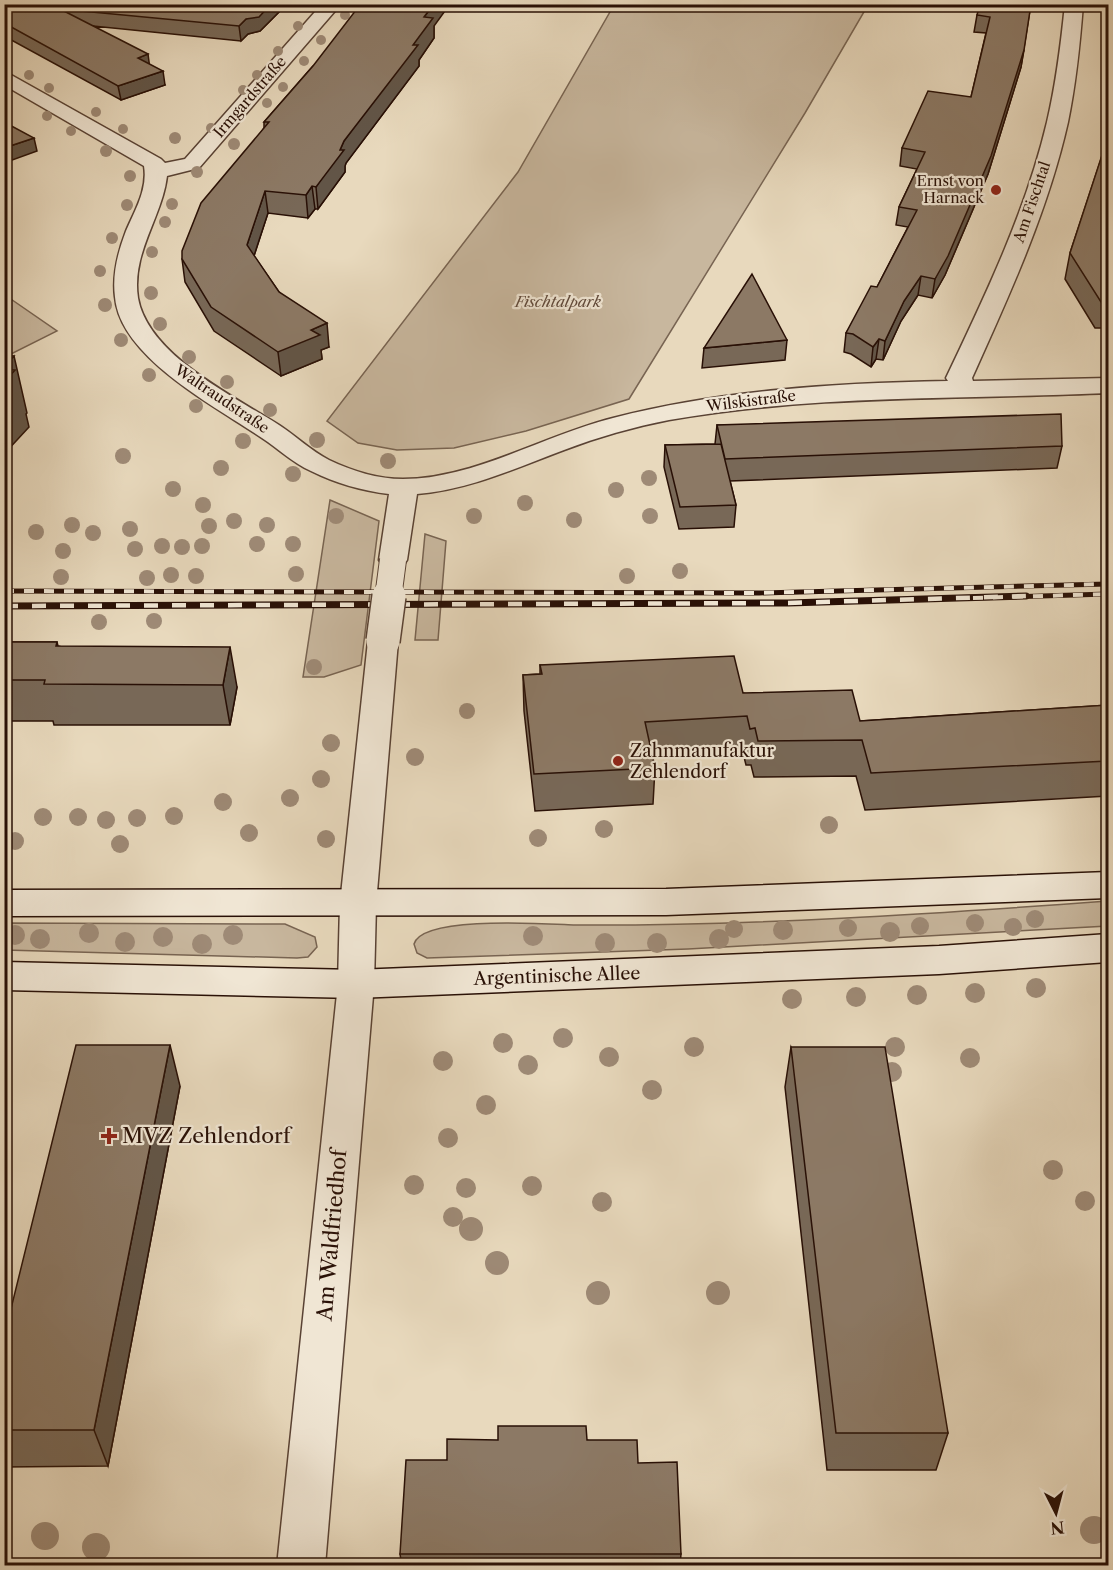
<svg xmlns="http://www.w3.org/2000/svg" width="1113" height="1570" font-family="'Libre Caslon Text',serif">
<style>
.green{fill:#c8b79e;stroke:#786452;stroke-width:1.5}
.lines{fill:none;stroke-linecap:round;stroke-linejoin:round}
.street-casing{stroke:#594234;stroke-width:3}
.secondary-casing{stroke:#291006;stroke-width:3}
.street{fill:#f0e6d4;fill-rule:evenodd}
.secondary{fill:#f0e6d4;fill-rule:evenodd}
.rail-far1-casing{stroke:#291006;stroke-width:5}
.rail-casing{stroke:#291006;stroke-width:7}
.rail-far1{stroke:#f0e6d4;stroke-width:4;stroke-dasharray:10;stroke-linecap:butt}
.rail{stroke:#f0e6d4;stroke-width:4.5;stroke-dasharray:14;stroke-linecap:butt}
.street-bridge-far1-casing{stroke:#594234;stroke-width:28;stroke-linecap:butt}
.street-bridge-casing{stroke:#594234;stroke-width:36;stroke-linecap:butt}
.street-bridge-far1{stroke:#f0e6d4;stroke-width:26}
.street-bridge{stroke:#f0e6d4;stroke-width:33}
.tree{fill:#9e8a76}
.wall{fill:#786857;stroke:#291006;stroke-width:1.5}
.shaded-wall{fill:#625547;stroke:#291006;stroke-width:1.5}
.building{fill:#8c7965;stroke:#291006;stroke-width:1.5}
.poi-dot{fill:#8f2418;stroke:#f0e6d4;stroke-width:2}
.labels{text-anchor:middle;stroke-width:4.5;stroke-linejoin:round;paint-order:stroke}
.far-street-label{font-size:15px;fill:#291006;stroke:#f0e6d4}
.far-poi-label{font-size:15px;fill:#291006;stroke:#f0e6d4;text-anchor:end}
.far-park-label{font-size:15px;font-style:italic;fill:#614a3b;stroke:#f0e6d4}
.poi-label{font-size:18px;fill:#291006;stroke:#f0e6d4;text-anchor:start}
.street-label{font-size:18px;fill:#291006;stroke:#f0e6d4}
.near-poi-label{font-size:21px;fill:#291006;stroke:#f0e6d4;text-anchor:start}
.near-street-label{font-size:21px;fill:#291006;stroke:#f0e6d4}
</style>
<rect width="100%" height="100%" fill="#e8d9bd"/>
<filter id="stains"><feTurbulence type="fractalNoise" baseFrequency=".00333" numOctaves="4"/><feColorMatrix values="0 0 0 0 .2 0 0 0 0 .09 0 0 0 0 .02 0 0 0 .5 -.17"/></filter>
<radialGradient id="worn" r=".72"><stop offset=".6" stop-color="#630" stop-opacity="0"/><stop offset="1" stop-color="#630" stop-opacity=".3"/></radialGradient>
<path class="green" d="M614 5H868L805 113 629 399 526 431 454 448 397 450 358 443 327 421 518 172Z
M5 295 57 331 5 357Z
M330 500 379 521 361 665 324 677H303Z
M425 534 446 541 438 640H415Z
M1108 901V926L688 949 427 958 417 953 414 944C422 915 547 924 575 925 752 926 931 914 1108 901Z
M5 923 285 924 315 937 317 947 308 957 297 958 5 950Z"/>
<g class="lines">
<defs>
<path id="street" d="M322 4H341L199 168 167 176C162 218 131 253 138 298 148 355 235 397 279 425 296 436 311 451 329 460 352 471 378 479 403 479 473 479 545 435 613 418 722 390 835 383 948 381L946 378C985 296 1026 211 1047 122 1056 84 1061 44 1065 4H1083C1080 44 1076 83 1068 122 1048 211 1009 296 972 378L973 381 1108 378V393C961 400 815 394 669 420 633 427 598 437 564 450 516 468 468 490 417 494L407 560 403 566 393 569 383 566 379 560 389 494C363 491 335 483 311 471 293 463 279 449 262 438 217 407 120 358 115 297 112 274 118 252 126 231 135 210 148 189 144 166L4 85V71L161 159 165 163 185 159Z
M383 631 394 634 398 641 376 904 374 984 325 1566H277L338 984 340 904 368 641 372 634Z"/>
<path id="secondary" d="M1108 872V898L666 915 4 916V890L666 889Z
M1108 934V962L939 974 356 998 4 990V962L356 970 939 946Z"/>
</defs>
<use href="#street" class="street-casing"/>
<use href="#secondary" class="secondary-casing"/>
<use href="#street" class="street"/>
<use href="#secondary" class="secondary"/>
<defs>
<path id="rail-far1" d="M4 591 759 593 1108 584
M973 598 1108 594"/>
<path id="rail" d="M4 606 788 603 1026 596"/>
</defs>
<use href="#rail-far1" class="rail-far1-casing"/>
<use href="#rail" class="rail-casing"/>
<use href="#rail-far1" class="rail-far1"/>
<use href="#rail" class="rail"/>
<defs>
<path id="street-bridge-far1" d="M388 598 393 560"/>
<path id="street-bridge" d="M383 641 389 596"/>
</defs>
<use href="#street-bridge-far1" class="street-bridge-far1-casing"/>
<use href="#street-bridge" class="street-bridge-casing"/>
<use href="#street-bridge-far1" class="street-bridge-far1"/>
<use href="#street-bridge" class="street-bridge"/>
</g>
<g class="tree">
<circle cx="345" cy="15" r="5"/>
<circle cx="298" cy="26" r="5"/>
<circle cx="321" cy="40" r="5"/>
<circle cx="278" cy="51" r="5"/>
<circle cx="304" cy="61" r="5"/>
<circle cx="29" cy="75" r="5"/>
<circle cx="257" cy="75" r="5"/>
<circle cx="283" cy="87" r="5"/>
<circle cx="49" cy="88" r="5"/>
<circle cx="243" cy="90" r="5"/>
<circle cx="267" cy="103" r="5"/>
<circle cx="96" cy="112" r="5"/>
<circle cx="47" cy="116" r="5"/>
<circle cx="211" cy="128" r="5"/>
<circle cx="123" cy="129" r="5"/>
<circle cx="71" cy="131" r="5"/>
<circle cx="175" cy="138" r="6"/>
<circle cx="234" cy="144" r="6"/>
<circle cx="106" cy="151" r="6"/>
<circle cx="197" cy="172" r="6"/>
<circle cx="130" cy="176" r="6"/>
<circle cx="172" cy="204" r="6"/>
<circle cx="127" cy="205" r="6"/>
<circle cx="165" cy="222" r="6"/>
<circle cx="112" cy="238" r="6"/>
<circle cx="152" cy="252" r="6"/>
<circle cx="100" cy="271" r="6"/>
<circle cx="151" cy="293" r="7"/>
<circle cx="105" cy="305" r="7"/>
<circle cx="160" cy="324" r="7"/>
<circle cx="121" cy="340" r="7"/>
<circle cx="189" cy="357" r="7"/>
<circle cx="149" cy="375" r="7"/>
<circle cx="227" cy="382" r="7"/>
<circle cx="196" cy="406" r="7"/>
<circle cx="270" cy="410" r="7"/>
<circle cx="317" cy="440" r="8"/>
<circle cx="243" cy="441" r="8"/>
<circle cx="123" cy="456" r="8"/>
<circle cx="388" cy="461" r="8"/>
<circle cx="221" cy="468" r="8"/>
<circle cx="293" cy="474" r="8"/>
<circle cx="649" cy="478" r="8"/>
<circle cx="173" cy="489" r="8"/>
<circle cx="616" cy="490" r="8"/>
<circle cx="525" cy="503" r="8"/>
<circle cx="203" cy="505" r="8"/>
<circle cx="336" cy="516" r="8"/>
<circle cx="474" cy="516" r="8"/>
<circle cx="650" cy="516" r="8"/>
<circle cx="574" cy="520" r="8"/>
<circle cx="234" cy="521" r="8"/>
<circle cx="72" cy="525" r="8"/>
<circle cx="267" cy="525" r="8"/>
<circle cx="209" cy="526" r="8"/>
<circle cx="130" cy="529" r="8"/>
<circle cx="36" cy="532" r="8"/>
<circle cx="93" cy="533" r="8"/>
<circle cx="257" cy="544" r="8"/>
<circle cx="293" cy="544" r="8"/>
<circle cx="162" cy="546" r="8"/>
<circle cx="202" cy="546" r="8"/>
<circle cx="182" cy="547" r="8"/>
<circle cx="135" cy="549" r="8"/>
<circle cx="63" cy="551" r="8"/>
<circle cx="680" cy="571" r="8"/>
<circle cx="296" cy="574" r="8"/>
<circle cx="171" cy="575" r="8"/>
<circle cx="196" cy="576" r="8"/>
<circle cx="627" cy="576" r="8"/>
<circle cx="61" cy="577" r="8"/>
<circle cx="147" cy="578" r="8"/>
<circle cx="154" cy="621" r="8"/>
<circle cx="99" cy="622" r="8"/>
<circle cx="314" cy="667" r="8"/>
<circle cx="467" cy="711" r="8"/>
<circle cx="331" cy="743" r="9"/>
<circle cx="415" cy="757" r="9"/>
<circle cx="321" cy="779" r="9"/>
<circle cx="290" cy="798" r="9"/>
<circle cx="223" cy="802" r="9"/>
<circle cx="174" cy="816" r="9"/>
<circle cx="43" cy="817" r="9"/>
<circle cx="78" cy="817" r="9"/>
<circle cx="137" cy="818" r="9"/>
<circle cx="106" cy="820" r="9"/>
<circle cx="829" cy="825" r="9"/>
<circle cx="604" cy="829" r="9"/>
<circle cx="249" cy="833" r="9"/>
<circle cx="538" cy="838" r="9"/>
<circle cx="326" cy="839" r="9"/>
<circle cx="15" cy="841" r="9"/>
<circle cx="120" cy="844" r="9"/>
<circle cx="1035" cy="919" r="9"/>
<circle cx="975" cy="923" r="9"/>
<circle cx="920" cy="926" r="9"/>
<circle cx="1013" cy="927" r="9"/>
<circle cx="848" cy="928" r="9"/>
<circle cx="783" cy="930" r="10"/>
<circle cx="734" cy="929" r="9"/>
<circle cx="890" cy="932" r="10"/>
<circle cx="89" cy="933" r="10"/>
<circle cx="15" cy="935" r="10"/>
<circle cx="233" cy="935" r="10"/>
<circle cx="533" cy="936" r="10"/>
<circle cx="163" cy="937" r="10"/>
<circle cx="40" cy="939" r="10"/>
<circle cx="719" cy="939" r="10"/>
<circle cx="125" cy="942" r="10"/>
<circle cx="605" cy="943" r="10"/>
<circle cx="657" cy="943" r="10"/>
<circle cx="202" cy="944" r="10"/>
<circle cx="1036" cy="988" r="10"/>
<circle cx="975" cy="993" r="10"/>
<circle cx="917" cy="995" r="10"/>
<circle cx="856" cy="997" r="10"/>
<circle cx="792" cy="999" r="10"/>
<circle cx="563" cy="1038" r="10"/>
<circle cx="503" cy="1043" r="10"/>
<circle cx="694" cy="1047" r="10"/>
<circle cx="895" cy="1047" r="10"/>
<circle cx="609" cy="1057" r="10"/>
<circle cx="970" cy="1058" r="10"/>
<circle cx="443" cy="1061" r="10"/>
<circle cx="528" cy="1065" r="10"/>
<circle cx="892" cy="1072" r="10"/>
<circle cx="652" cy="1090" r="10"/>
<circle cx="486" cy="1105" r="10"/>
<circle cx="448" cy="1138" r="10"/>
<circle cx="1053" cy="1170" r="10"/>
<circle cx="414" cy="1185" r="10"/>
<circle cx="532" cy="1186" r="10"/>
<circle cx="466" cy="1188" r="10"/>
<circle cx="1085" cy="1201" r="10"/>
<circle cx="602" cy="1202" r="10"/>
<circle cx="453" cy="1217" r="10"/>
<circle cx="471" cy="1229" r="12"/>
<circle cx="497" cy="1263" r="12"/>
<circle cx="598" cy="1293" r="12"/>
<circle cx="718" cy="1293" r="12"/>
<circle cx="1094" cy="1530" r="14"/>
<circle cx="45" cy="1536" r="14"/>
<circle cx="96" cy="1547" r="14"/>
</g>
<path class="wall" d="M4 4 205 8 209 4H287L260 31 248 34 241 41 93 26 149 64 165 85 121 100 4 36Z
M1031 4 1021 67 988 174 945 275 932 298 918 295 901 321 883 360 876 359 871 367 851 354 844 352 846 333 877 287 908 227 896 225 899 207 917 169 900 166 902 148 971 97 986 33 974 32 977 15Z
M434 26V38L419 60V66L346 163 345 166V172L318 209H315L308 218 268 213 254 256 279 292 329 347 321 350 322 359 281 376 214 331 185 282 182 259 264 128V122L313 66Z
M1108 126V328H1095L1065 279 1070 253 1103 153Z
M787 340 785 360 702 368 704 348Z
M717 425 1062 446 1057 468 730 481 736 505 734 527 679 529 664 467 665 445 715 444Z
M4 642H57L58 646 237 687 230 725H54L53 721H4Z
M540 665 743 693 860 721 1108 705V796L865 810 856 776 754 777 751 765H746L743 753 653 758 655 768 653 804 535 811 524 711 523 675 540 674Z
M791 1047 948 1433 936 1470H827L785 1087Z
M180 1086 108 1466 4 1467V1337Z
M587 1440 638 1463 681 1554 680 1566H402L400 1554 447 1460Z"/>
<path class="shaded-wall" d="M271 4H287L260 31 248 34 241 41 239 26 246 19Z
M434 4H450L434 26V38L419 60V66L346 163 345 166V172L318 209 316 187 340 150 344 141 413 45 424 17Z
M1024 50 1021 67 988 174 945 275 932 298 935 279Z
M148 54 150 69 138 58Z
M163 71 165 85 121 100 118 86Z
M34 138 37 151 4 163V148Z
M312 186 315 209 308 218 306 195Z
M265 191 268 213 250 268 247 245Z
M921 276 918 295 901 321 883 360 885 341 904 301Z
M327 323 329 347 321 350 322 359 281 376 278 352 311 330Z
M879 339 876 359 871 367 873 347Z
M14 356 27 413 26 414 29 427 4 454V366Z
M230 647 237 687 230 725 223 685Z
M170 1045 180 1086 108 1466 94 1430Z"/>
<path class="building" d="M4 4H197L205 8 209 4H271L259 17 246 19 239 26 60 9 148 54 138 58 163 71 118 86 4 23Z
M364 4H434L424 17 433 18 413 45H418L344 141 340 150H344L316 187 312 186 306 195 265 191 247 245 279 292 327 323 311 330 320 335 278 352 211 307 182 259V251L201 203 269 122H264L313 66 356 10Z
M980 4H1031L1024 50 991 156 948 256 935 279 921 276 904 301 885 341 879 339 873 347 853 334 846 333 871 286 877 287 917 210 899 207 925 152 902 148 928 91 971 97 990 17 977 15Z
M4 122 34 138 4 148Z
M1108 128V302H1101L1070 253 1104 149Z
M752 274 787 340 704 348Z
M4 355 14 356 4 366Z
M4 369 15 370 4 382Z
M1061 414 1062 446 725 459 717 425Z
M721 444 736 505 680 507 665 445Z
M4 642H57L56 646 230 647 223 685 44 684 45 680H4Z
M734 656 743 693 852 690 860 721 1108 705V761L871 773 862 740 758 741 755 728 750 729 747 716 645 722 655 768 534 774 523 675 542 674 540 665Z
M76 1045H170L94 1430H4V1337Z
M791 1047H885L948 1433H836Z
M498 1426H586L587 1440H637L638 1463 677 1462 681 1554H400L406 1460H447V1439L498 1440Z"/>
<g class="poi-dot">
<circle cx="996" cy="190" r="6"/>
<circle cx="618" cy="761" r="6"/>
<path d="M106 1127h6v6h6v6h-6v6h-6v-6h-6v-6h6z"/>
</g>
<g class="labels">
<g class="far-street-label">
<text transform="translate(250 97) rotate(-49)" y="5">Irmgardstraße</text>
<text transform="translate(1032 202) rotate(-71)" y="5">Am Fischtal</text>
<text transform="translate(222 399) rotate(34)" y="5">Waltraudstraße</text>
<text transform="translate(751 401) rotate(-7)" y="5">Wilskistraße</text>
</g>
<g class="far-poi-label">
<text x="984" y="186">Ernst von<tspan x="984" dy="17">Harnack</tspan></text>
</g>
<g class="far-park-label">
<text x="558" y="307">Fischtalpark</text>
</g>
<g class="poi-label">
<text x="630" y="757">Zahnmanufaktur<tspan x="630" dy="21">Zehlendorf</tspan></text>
</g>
<g class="street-label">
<text transform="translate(557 976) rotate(-2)" y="6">Argentinische Allee</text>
</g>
<g class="near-poi-label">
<text x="122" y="1143">MVZ Zehlendorf</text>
</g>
<g class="near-street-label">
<text transform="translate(332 1235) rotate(-85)" y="7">Am Waldfriedhof</text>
</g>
</g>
<rect width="1113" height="1570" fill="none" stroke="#e8d9bd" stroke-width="24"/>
<rect x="6" y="6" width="1101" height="1558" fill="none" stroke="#291006" stroke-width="3"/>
<rect x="12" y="12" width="1089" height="1546" fill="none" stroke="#291006" stroke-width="1.5"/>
<g transform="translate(1056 1513) rotate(174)" stroke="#f0e6d4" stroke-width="4.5" paint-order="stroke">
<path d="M0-4.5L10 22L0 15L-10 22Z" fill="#291006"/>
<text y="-9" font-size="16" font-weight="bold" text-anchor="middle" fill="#291006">N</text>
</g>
<rect width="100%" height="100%" filter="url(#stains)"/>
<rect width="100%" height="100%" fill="url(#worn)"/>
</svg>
